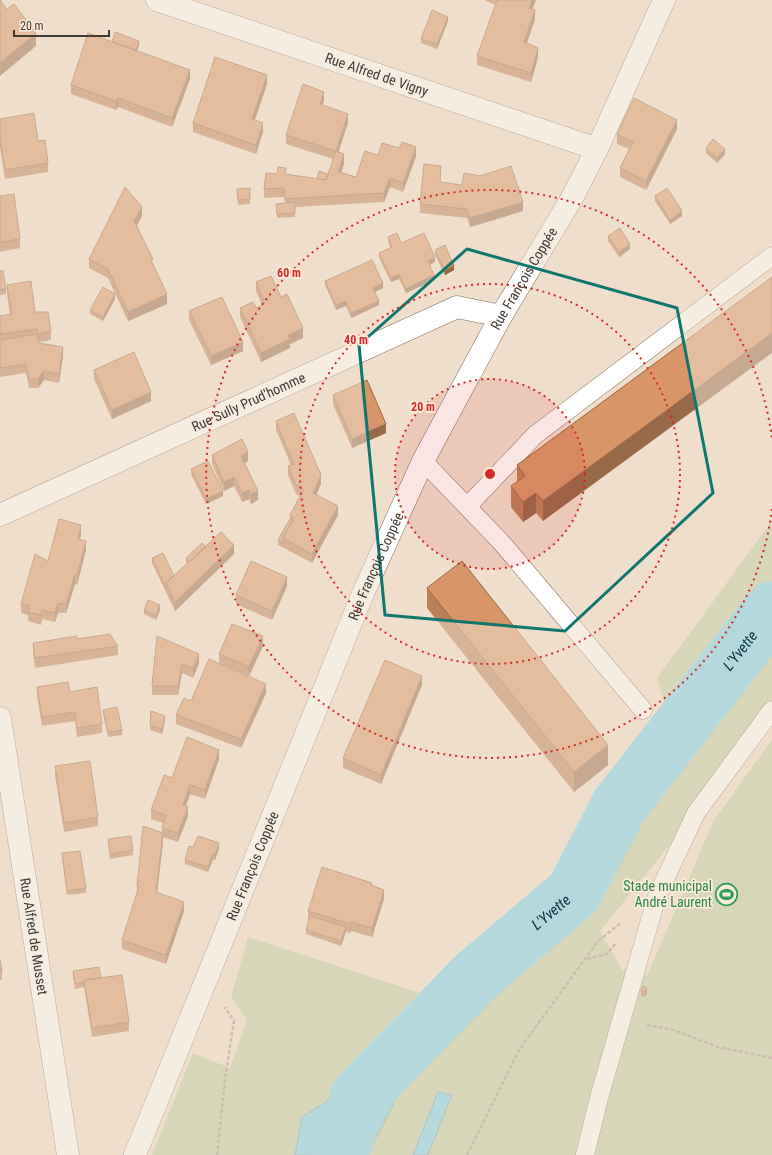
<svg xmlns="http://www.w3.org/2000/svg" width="772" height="1155" font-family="'Roboto Condensed',sans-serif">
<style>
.green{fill:#bbcda2}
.water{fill:#6ed0ee;stroke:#60a3b6}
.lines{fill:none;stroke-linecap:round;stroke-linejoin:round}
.river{stroke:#6ed0ee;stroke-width:57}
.lane-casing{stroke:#7c6d5d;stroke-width:19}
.street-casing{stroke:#7c6d5d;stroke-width:23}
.path{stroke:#a39789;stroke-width:2.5;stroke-dasharray:4 2;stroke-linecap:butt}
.lane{stroke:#fff;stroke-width:18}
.street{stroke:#fff;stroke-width:22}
.wall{fill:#ba8159}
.shaded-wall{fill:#976949}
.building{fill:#d89668;stroke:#976949}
.marked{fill:none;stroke:#0f766e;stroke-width:3;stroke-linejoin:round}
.ring{fill:none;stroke:#d62828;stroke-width:2;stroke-dasharray:2 4}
.labels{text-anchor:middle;stroke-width:3.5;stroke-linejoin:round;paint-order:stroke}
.street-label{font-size:14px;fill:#403a33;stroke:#fcebd9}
.leisure-label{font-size:14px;fill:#27864d;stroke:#fcebd9;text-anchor:end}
.water-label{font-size:15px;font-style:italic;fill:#01313e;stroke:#fcebd9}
.centre{fill:#d62828;stroke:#fcebd9;stroke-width:2}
.ring-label{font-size:12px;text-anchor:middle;font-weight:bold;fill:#d62828;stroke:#fcebd9;stroke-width:3.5;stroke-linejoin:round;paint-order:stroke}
</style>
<rect width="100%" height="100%" fill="#efdecc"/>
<path class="green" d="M772 521V701L696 813 600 931 623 971 626 968 647 976 714 820 772 740V1155H152L193 1053 230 1068 247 1020 231 997 248 937 436 998 569 884 612 805 647 756 643 741 664 702 657 678Z"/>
<path class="water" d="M347 1089 394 1103 367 1155H295L302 1117Z
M438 1092 452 1095 428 1155H413Z"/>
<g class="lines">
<path class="river" id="s1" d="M340 1155 359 1096 477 975 574 893 619 806 772 610"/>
<defs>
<path id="lane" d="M423 461 501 542 643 710
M467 507 535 435 772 256
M585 1155 599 1098 657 896 696 813 772 710"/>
<g id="street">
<path id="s2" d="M157 0 597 149"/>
<path id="s3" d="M0 515 457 307 501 316"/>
<path id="s4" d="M0 718 68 1155"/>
<path id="s5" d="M135 1155 364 591 423 461 501 316 572 198 597 149 664 0"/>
</g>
</defs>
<use href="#lane" class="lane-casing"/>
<use href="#street" class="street-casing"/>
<path class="path" d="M587 959 607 954 615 944
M647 1025 674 1030 718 1047 772 1058
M217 1155 226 1072 234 1021 225 1007
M467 1155 519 1050 598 941 621 923"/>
<use href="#lane" class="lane"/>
<use href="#street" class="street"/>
</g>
<path class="wall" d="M486 0H536L532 9 535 19 527 43 538 57 531 82 477 65V56L496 5 486 1Z
M448 21 437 49 421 43V39Z
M112 42 139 45 137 51 190 79 172 127 118 107 116 110 71 94V85Z
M267 84 255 120 263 132 256 154 193 132V123Z
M324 101 322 105 348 123 338 152 344 164 341 172 356 177 378 155 416 156 403 192 390 187 384 202 295 207V217L277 218 276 204 285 203 284 197 264 198V189L277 174 286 175 317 179 328 174 333 159 286 144V135Z
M0 119 38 141 48 163V172L5 179 0 147Z
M677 129 646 190 620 177V168L629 149 617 144V134Z
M706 148 725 154 717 163 706 153Z
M441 175 440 183 523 211 470 227 467 218 420 213V204Z
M250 188V204L238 205 237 189Z
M0 196 20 239V248L0 252Z
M655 196 682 216 670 224 655 201Z
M142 216 137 226 153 263 167 304 128 321 108 278 89 268V259Z
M608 236 630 249 619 257 608 241Z
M388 237 401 243 435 262 429 265 434 280 406 293 399 279 391 282 379 258V253L391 248 388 242Z
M435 250 454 270 445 275 435 255Z
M0 271 6 289V294L0 295Z
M772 277 543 521 536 513 523 522 511 507V486L517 483V465Z
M325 281 383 288 375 292 379 305 351 318 346 306 336 310 325 285Z
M256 282 281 297 303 338 290 344V348L261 362 240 317V308H256L262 305 256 291Z
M7 285 35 312 51 331V340L39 342V343L63 356 59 383 44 380 38 388H29L26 373 0 377V316L10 314 7 294Z
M115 299 103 321 90 314V310Z
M189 311 243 351 211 365 189 320Z
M94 370 151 401 112 419 94 379Z
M333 395 386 433 352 448 333 404Z
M276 421 321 484 316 495 338 515 312 563 278 545V540L290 519V515L300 496 296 494 288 475V466L291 465 276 430Z
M212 455 248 461 245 463 258 500 251 504 249 499 242 502 234 486 224 491 212 464Z
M191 469 223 496 206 504 191 474Z
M81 534 80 539 86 550 77 585 75 584 66 613H58L55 622 42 619 41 625 28 621V615L21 613V604L48 561Z
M206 547 234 554 175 611 152 563V558L174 576 187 564 186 563V558Z
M287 586 272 620 236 604V595Z
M427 588 608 765 574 792 427 608Z
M144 610H160L156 620 144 614Z
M157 636 199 663 193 678 182 673 178 695H152V686Z
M77 639 118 646V655L35 668 33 652V643Z
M263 646 249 676 219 663V654Z
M422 685 381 784 343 768V758Z
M37 687 102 724V733L77 737 75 721 42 726 37 696Z
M266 693 241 748 176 724V715Z
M103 710 122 730V735L108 737 103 714Z
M165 721 162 734 150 730V725Z
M219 759 205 799 190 794 186 806 188 816 178 842 163 837V842L157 893 184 911 166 964 122 949V940L137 893V886L162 832V828L163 823 151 819V810L172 778Z
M55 766 98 817V826L64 832 55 775Z
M108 839 133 850V855L110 859Z
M193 847 219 848 215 860 213 859 208 872 185 864V860Z
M62 853 86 888V893L67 895 62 858Z
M372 886 384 899 372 937 351 931 350 933 346 932 341 946 306 934V930L309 920H308V911Z
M0 960 2 971V980H0Z
M73 971 101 978 129 1022V1031L92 1037 84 987 75 989 73 976Z
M641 991 647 992 645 997 641 996Z"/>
<path class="shaded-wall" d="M532 0H536L529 17V8Z
M535 10V19L524 51V42Z
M448 17V21L437 49V44Z
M36 33V46L0 76V63Z
M139 41V45L135 58V53Z
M538 48V57L531 82V73Z
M190 70V79L172 127V118Z
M267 75V84L252 128V119Z
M324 92V101L320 113V104Z
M118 98V107L116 110V101Z
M348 114V123L336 160V151Z
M677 120V129L646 190V181Z
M263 123V132L256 154V145Z
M416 147V156L403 192V183Z
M725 149V154L717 163V158Z
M344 154V164L338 181V172Z
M390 178V187L384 202V193Z
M523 202V211L470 227V218Z
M142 207V216L134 230V221Z
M682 211V216L670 224V220Z
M630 244V249L619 257V252Z
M435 257V262L428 266V261Z
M454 266V270L445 275V271Z
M399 274V279L391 282V278Z
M434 275V280L406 293V289Z
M383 283V288L373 293V288Z
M115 294V299L103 321V317Z
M167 294V304L128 321V312Z
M346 301V306L336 310V305Z
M379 301V305L351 318V313Z
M303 328V338L290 344V348L261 362V353L288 335Z
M772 333V353L543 521V501Z
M243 342V351L211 365V356Z
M63 347V356L59 383V374Z
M44 371V380L38 388V379Z
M151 392V401L112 419V410Z
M386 424V433L352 448V439Z
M248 452V461L241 465V456Z
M321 475V484L313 502V493Z
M234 477V486L224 491V482Z
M249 490V499L242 502V493Z
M223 491V496L206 504V499Z
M258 491V500L251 504V494Z
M536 493V513L523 522V502Z
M338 506V515L312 563V554Z
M81 525V534L78 548V539Z
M86 541V550L77 585V576Z
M234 545V554L175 611V602Z
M75 574V584L66 613V604Z
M287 577V586L272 620V611Z
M58 603V613L55 622V613Z
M160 605V610L156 620V616Z
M42 610V619L41 625V615Z
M263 636V646L249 676V667Z
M199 654V663L193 678V668Z
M182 664V673L178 695V686Z
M422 676V685L381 784V775Z
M266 684V693L241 748V739Z
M165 716V721L162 734V729Z
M608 745V765L574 792V772Z
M219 750V759L205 799V790Z
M190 785V794L183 814V805Z
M188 807V816L178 842V833Z
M163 833V842L156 901V892Z
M219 843V848L215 860V855Z
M213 854V859L208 872V867Z
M384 890V899L372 937V928Z
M184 902V911L166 964V955Z
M351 922V931L350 933V924Z
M346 927V932L341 946V941Z
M647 988V992L645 997V992Z"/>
<path class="building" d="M0 0 7 9 14 4 36 33 0 63Z
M497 0H532L529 8 535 10 524 42 538 48 531 73 477 56Z
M432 10 448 17 437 44 421 39Z
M115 32 139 41 136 50 112 42Z
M88 33 190 70 172 118 118 98 116 101 71 85Z
M215 57 267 75 252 119 263 123 256 145 193 123Z
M303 84 324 92 320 104 348 114 336 151 344 154 338 172 356 177 365 151 378 155 382 143 399 148 402 142 416 147 403 183 390 178 384 193 285 199 284 188 264 189 266 173 277 174 278 167 286 168 285 174 326 180 336 151 286 135Z
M634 98 677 120 646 181 620 168 633 142 617 134Z
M34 113 38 141 45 140 48 163 5 170 0 138V119Z
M713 139 725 149 717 158 706 148Z
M424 164 441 166 440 182 462 185 464 173 480 176 511 166 523 202 470 218 467 209 420 204Z
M319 171 328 174 326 180 317 179Z
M125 187 142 207 134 221 153 259 151 260 167 294 128 312 108 269 89 259Z
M250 188V199L238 200 237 189Z
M667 188 682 211 670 220 655 196Z
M14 194 20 239 0 242V196Z
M295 202V213L277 214 276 204Z
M620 228 630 244 619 252 608 236Z
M397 233 401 243 424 233 435 257 428 261 434 275 406 289 399 274 391 278 379 253 392 247 388 237Z
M445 245 454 266 445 271 435 250Z
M372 260 383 283 373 288 379 301 351 313 346 301 336 305 325 281Z
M0 271H3L6 289 0 290Z
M271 276 281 297 287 294 303 328 288 335 290 339 261 353 240 308 253 302 256 308 265 304 256 282Z
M772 277V333L543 501 536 493 523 502 511 486 525 476 517 465Z
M31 281 35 312H48L51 331 37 334 39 343 63 347 59 374 44 371 38 379H29L26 364 0 368V340L37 334V329L0 334V316L12 314 7 285Z
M103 287 115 294 103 317 90 310Z
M222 297 243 342 211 356 189 311Z
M134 352 151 392 112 410 94 370Z
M367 380 386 424 352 439 333 395Z
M294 413 321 475 313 493 338 506 312 554 283 538 294 518 290 515 304 489 296 485 288 466 294 464 276 421Z
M242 439 248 452 241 456 258 491 251 494 249 490 242 493 234 477 224 482 212 455Z
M208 461 223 491 206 499 191 469Z
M59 519 81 525 78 539 86 541 77 576 75 574 66 604 58 603 55 613 42 610 41 615 28 612 30 606 21 604 35 554 48 561Z
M290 519 292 521 283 538V543L278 540Z
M221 532 234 545 175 602 166 583Z
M202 543 206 547 189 562 186 558Z
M163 553 174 576 166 583V588L152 558Z
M251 561 287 577 272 611 236 595Z
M462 561 608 745 574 772 427 588Z
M148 600 160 605 156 616 144 610Z
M232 624 263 636 249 667 219 654Z
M110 634 118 646 35 658 33 643 77 636V639Z
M157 636 199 654 193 668 182 664 178 686H152Z
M209 659 266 684 241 739 176 715 184 698 191 701Z
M385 660 422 676 381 775 343 758Z
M68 682 70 692 97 687 102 724 77 728 75 712 42 717 37 687Z
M117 707 122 730 108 732 103 710Z
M151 711 165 716 162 729 150 725Z
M187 737 219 750 205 790 190 785 183 805 188 807 178 833 162 828 166 815 151 810 164 775 172 778Z
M90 761 98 817 64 823 55 766Z
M143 826 163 833 156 892 184 902 166 955 122 940 139 886H137Z
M131 836 133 850 110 854 108 839Z
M198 836 219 843 215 855 213 854 208 867 185 860 189 846 193 847Z
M80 851 86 888 67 891 62 853Z
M322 867 372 883 371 885 384 890 372 928 351 922 350 924 308 911Z
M310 916 346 927 341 941 306 930Z
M0 960 2 971H0Z
M99 967 101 978 84 980 85 982 75 984 73 971Z
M122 975 129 1022 92 1028 84 980Z
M643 986 647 988 645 992 641 991Z"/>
<path d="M0 0H772V1155H0ZM467 249 677 308 713 493 565 631 385 615 359 345Z" fill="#efdecc" fill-opacity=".55" fill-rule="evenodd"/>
<path class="marked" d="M467 249 677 308 713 493 565 631 385 615 359 345Z"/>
<circle cx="490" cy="474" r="95" fill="#d62828" fill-opacity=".12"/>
<g class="ring">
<circle cx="490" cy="474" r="95"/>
<circle cx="490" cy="474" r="190"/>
<path d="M772 509A284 284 0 1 1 772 439"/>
</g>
<defs>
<symbol id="stadium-ring" viewBox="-11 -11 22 22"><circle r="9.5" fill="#fcebd9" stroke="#2e9e5b" stroke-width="1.5"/><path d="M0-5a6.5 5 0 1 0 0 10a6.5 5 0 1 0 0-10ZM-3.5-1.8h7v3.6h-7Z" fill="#2e9e5b"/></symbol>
</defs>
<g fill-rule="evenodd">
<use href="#stadium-ring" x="714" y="882" width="25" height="25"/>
</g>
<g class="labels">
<g class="street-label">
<text dy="5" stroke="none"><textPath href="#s2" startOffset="232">Rue Alfred de Vigny</textPath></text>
<text dy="5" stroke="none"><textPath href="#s5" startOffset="960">Rue François Coppée</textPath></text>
<text dy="5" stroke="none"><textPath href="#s3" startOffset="273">Rue Sully Prud'homme</textPath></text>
<text dy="5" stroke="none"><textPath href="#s5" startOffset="636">Rue François Coppée</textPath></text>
<text dy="5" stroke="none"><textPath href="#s5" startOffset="312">Rue François Coppée</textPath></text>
<text dy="5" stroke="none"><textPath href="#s4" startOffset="221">Rue Alfred de Musset</textPath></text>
</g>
<g class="leisure-label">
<text x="712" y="891">Stade municipal<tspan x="712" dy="16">André Laurent</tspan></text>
</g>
<g class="water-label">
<text dy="5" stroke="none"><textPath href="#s1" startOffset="653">L'Yvette</textPath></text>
<text dy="5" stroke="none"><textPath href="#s1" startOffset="328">L'Yvette</textPath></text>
</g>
</g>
<circle cx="490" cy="474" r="6" class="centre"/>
<g class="ring-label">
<text x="289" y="277">60 m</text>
<text x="356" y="344">40 m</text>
<text x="423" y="411">20 m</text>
</g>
<path d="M14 30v6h95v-6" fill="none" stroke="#403a33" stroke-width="2"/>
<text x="20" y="30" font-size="12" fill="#403a33" stroke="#fcebd9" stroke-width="3" paint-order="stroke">20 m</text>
</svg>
